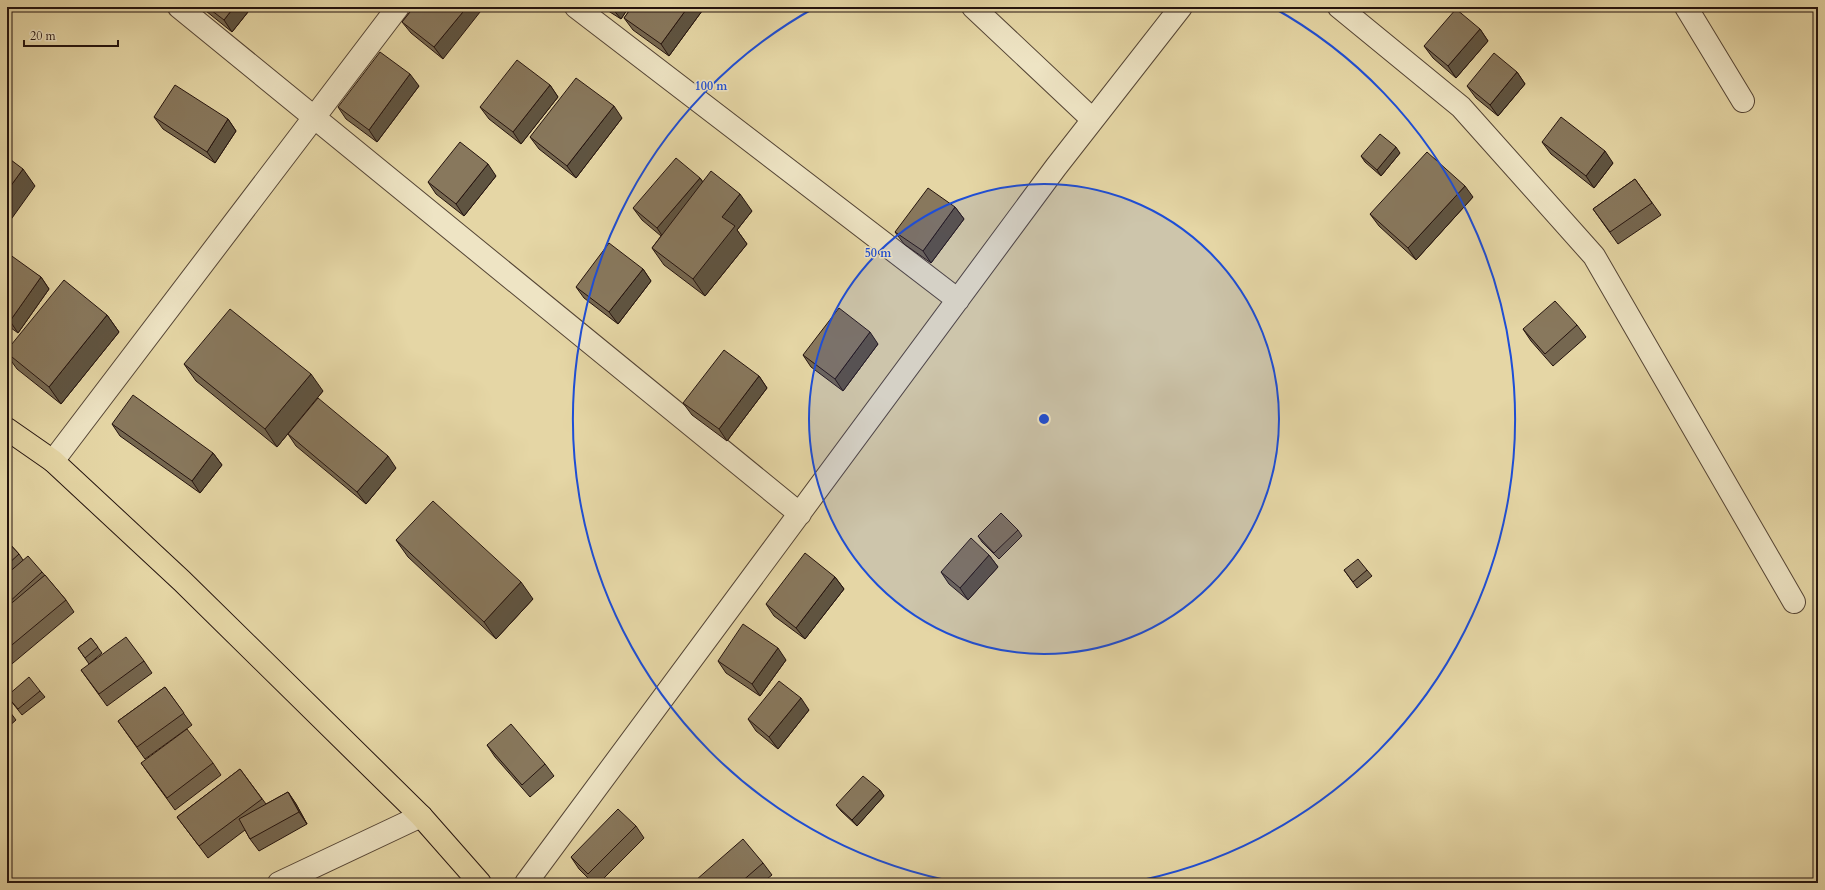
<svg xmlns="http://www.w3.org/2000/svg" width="1825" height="890" font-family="Cardo,serif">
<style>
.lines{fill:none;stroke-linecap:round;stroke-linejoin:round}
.minor-casing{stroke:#544434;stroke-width:24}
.trunk-casing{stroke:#24130e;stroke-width:24}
.minor{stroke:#eee4c4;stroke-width:22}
.trunk{stroke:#e5d6a5;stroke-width:22}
.wall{fill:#756750;stroke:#24130e}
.shaded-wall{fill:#5f5441;stroke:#24130e}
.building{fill:#88785d;stroke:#24130e}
.ring{fill:none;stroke:#1d4ed8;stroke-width:2}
.centre{fill:#1d4ed8;stroke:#eee4c4;stroke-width:2}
.ring-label{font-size:12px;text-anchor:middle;font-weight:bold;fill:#1d4ed8;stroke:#eee4c4;stroke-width:3;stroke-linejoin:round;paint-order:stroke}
</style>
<rect width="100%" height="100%" fill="#e5d6a5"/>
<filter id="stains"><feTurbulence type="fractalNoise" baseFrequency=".005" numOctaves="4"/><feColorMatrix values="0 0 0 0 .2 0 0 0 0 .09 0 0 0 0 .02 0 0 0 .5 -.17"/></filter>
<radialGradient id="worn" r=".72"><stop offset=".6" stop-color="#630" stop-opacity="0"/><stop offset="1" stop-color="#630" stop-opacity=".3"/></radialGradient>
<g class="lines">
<defs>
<path id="minor" d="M179 7 800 514
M576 7 958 300
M973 7 1092 119
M1339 7 1461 107 1594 256 1794 602
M1686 7 1743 101
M53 461 398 7
M279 883 421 816
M526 883 1056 167 1181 7"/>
<path id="trunk" d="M7 429 53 461 182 581 421 816 480 883"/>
</defs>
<use href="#minor" class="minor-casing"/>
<use href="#trunk" class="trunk-casing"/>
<use href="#minor" class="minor"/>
<use href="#trunk" class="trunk"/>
</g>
<path class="wall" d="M201 7H252L232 32Z
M414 7 443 59 411 33 402 22Z
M602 7H629L621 19Z
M632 7H699L702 11 669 56 633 30 624 18Z
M1480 29 1488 41 1456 78 1433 58 1424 46Z
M1517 72 1525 84 1498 116 1476 98 1467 86Z
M550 85 558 97 521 144 489 119 480 107Z
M419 86 377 142 346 119 338 107Z
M154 117 228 119 236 131 215 163 163 129Z
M622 118 576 178 539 149 530 137Z
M1542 142 1613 163 1594 188 1551 154Z
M1400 153 1381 176 1365 162 1361 156Z
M496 176 464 216 436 194 428 182Z
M700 178 703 182 752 211 737 230 747 244 705 296 664 265 652 248 661 236 642 220 633 208Z
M1635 179 1661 215 1618 244 1593 209Z
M1473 197 1416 260 1379 226 1370 214Z
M955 207 964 219 931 263 904 244 895 232Z
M7 257 41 277 49 289 18 333 7 325Z
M643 269 651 281 618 324 584 298 576 287Z
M107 315 119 332 61 404 17 369 7 355V350Z
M1577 325 1586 337 1553 366 1531 341 1523 329Z
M878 344 843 391 811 367 803 355Z
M184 364 323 391 277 447 196 381Z
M759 376 767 388 727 441 692 415 683 403Z
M112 424 213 453 222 465 200 493 120 436Z
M288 434 396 468 366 504 296 446Z
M1018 530 1022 536 999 559 982 542 978 536Z
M396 540 533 599 496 639 408 557Z
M7 541 19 554 23 560 42 572 66 600 74 612 7 668Z
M989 555 998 567 968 600 949 584 941 572Z
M1344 570H1367L1372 576 1357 588Z
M835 577 844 589 805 639 774 616 766 604Z
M91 638 102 653 89 664 78 648Z
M786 660 760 696 726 673 718 661Z
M144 661 152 673 107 706 81 670Z
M165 687 192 725 145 759 118 721Z
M40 691 45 697 22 715 7 696Z
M7 708 16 720 7 728Z
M809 710 778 749 756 731 748 719Z
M487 745 545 764 554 776 530 797 495 757Z
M141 763H213L221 775 175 810Z
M240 769 266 804 288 792 296 804 307 824 259 851 250 839 245 830 208 858 177 817Z
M880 790 884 796 857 826 841 811 836 805Z
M636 826 644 838 599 883H593L579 869 571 857Z
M763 863 772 875 762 883H698L696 880Z"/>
<path class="shaded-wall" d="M234 7H252L232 32 224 20Z
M467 7H484L443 59 434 47Z
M613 7H629L621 19 612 8Z
M688 7H699L702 11 669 56 661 44Z
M1480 29 1488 41 1456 78 1448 66Z
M1517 72 1525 84 1498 116 1490 105Z
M410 74 419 86 377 142 369 130Z
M550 85 558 97 521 144 513 132Z
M614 106 622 118 576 178 567 166Z
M228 119 236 131 215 163 207 152Z
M1396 147 1400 153 1381 176 1377 170Z
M1605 151 1613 163 1594 188 1586 176Z
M488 164 496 176 464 216 456 204Z
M23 169 35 186 7 225V191Z
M700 178 708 190 665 240 657 228Z
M1465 186 1473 197 1416 260 1408 248Z
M740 194 752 211 737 230 747 244 705 296 693 279 722 217Z
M955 207 964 219 931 263 923 251Z
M643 269 651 281 618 324 609 312Z
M41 277 49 289 18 333 10 321Z
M107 315 119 332 61 404 49 387Z
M870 332 878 344 843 391 835 379Z
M311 374 323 391 277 447 265 429Z
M759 376 767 388 727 441 719 429Z
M213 453 222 465 200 493 192 481Z
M388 456 396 468 366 504 357 492Z
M989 555 998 567 968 600 960 588Z
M835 577 844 589 805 639 796 628Z
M521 582 533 599 496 639 484 622Z
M778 648 786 660 760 696 752 684Z
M801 698 809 710 778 749 769 737Z
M880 790 884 796 857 826 852 820Z
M288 792 296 804 307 824 299 812Z"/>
<path class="building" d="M207 7H234L224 20Z
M414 7H467L434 47 402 22Z
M632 7H688L661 44 624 18Z
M1456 9 1480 29 1448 66 1424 46Z
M380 52 410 74 369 130 338 107Z
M1494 53 1517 72 1490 105 1467 86Z
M517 60 550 85 513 132 480 107Z
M576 78 614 106 567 166 530 137Z
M175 85 228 119 207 152 154 117Z
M1561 117 1605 151 1586 176 1542 142Z
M1380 134 1396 147 1377 170 1361 156Z
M460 142 488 164 456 204 428 182Z
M1427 152 1465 186 1408 248 1370 214Z
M7 157 23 169 7 191Z
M676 158 700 178 657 228 633 208Z
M711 171 740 194 722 217 735 226 693 279 652 248Z
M1635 179 1652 203 1610 232 1593 209Z
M928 188 955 207 923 251 895 232Z
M609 243 643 269 609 312 576 287Z
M9 254 41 277 10 321 7 319V257Z
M64 280 107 315 49 387 7 353V350Z
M1555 301 1577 325 1545 354 1523 329Z
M839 308 870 332 835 379 803 355Z
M230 309 311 374 265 429 184 364Z
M724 350 759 376 719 429 683 403Z
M133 395 213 453 192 481 112 424Z
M318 398 388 456 357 492 288 434Z
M433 501 521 582 484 622 396 540Z
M1001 513 1018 530 994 553 978 536Z
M971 538 989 555 960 588 941 572Z
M7 541 19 554 7 565Z
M805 553 835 577 796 628 766 604Z
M28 556 42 572 7 604V574Z
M1358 559 1367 570 1353 582 1344 570Z
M45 575 66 600 7 649V607Z
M743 624 778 648 752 684 718 661Z
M126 637 144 661 99 694 81 670Z
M91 638 98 647 85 658 78 648Z
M29 677 40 691 18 709 7 696Z
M779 681 801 698 769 737 748 719Z
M165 687 184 713 137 747 118 721Z
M511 724 545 764 522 785 487 745Z
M187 729 213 763 167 798 141 763Z
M240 769 262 799 199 846 177 817Z
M863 776 880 790 852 820 836 805Z
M288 792 299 812 250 839 239 819Z
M618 809 636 826 588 874 571 857Z
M743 839 763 863 740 883H699L696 880Z"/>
<circle cx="1044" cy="419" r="235" fill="#1d4ed8" fill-opacity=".12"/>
<g class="ring">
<circle cx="1044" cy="419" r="235"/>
<path d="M962 883A471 471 0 0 1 816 7M1272 7A471 471 0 0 1 1126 883"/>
</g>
<circle cx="1044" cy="419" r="6" class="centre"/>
<g class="ring-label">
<text x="711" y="90">100 m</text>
<text x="878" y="257">50 m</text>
</g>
<rect width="1825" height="890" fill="none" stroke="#e5d6a5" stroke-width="24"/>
<rect x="8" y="8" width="1809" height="874" fill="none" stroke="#24130e" stroke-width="2"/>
<rect x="12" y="12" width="1801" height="866" fill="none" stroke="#24130e"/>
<path d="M24 40v6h94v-6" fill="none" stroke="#24130e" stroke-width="2"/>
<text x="30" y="40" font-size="12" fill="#24130e" stroke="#eee4c4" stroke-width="3" paint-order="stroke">20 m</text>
<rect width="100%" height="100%" filter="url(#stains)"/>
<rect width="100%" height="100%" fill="url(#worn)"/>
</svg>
